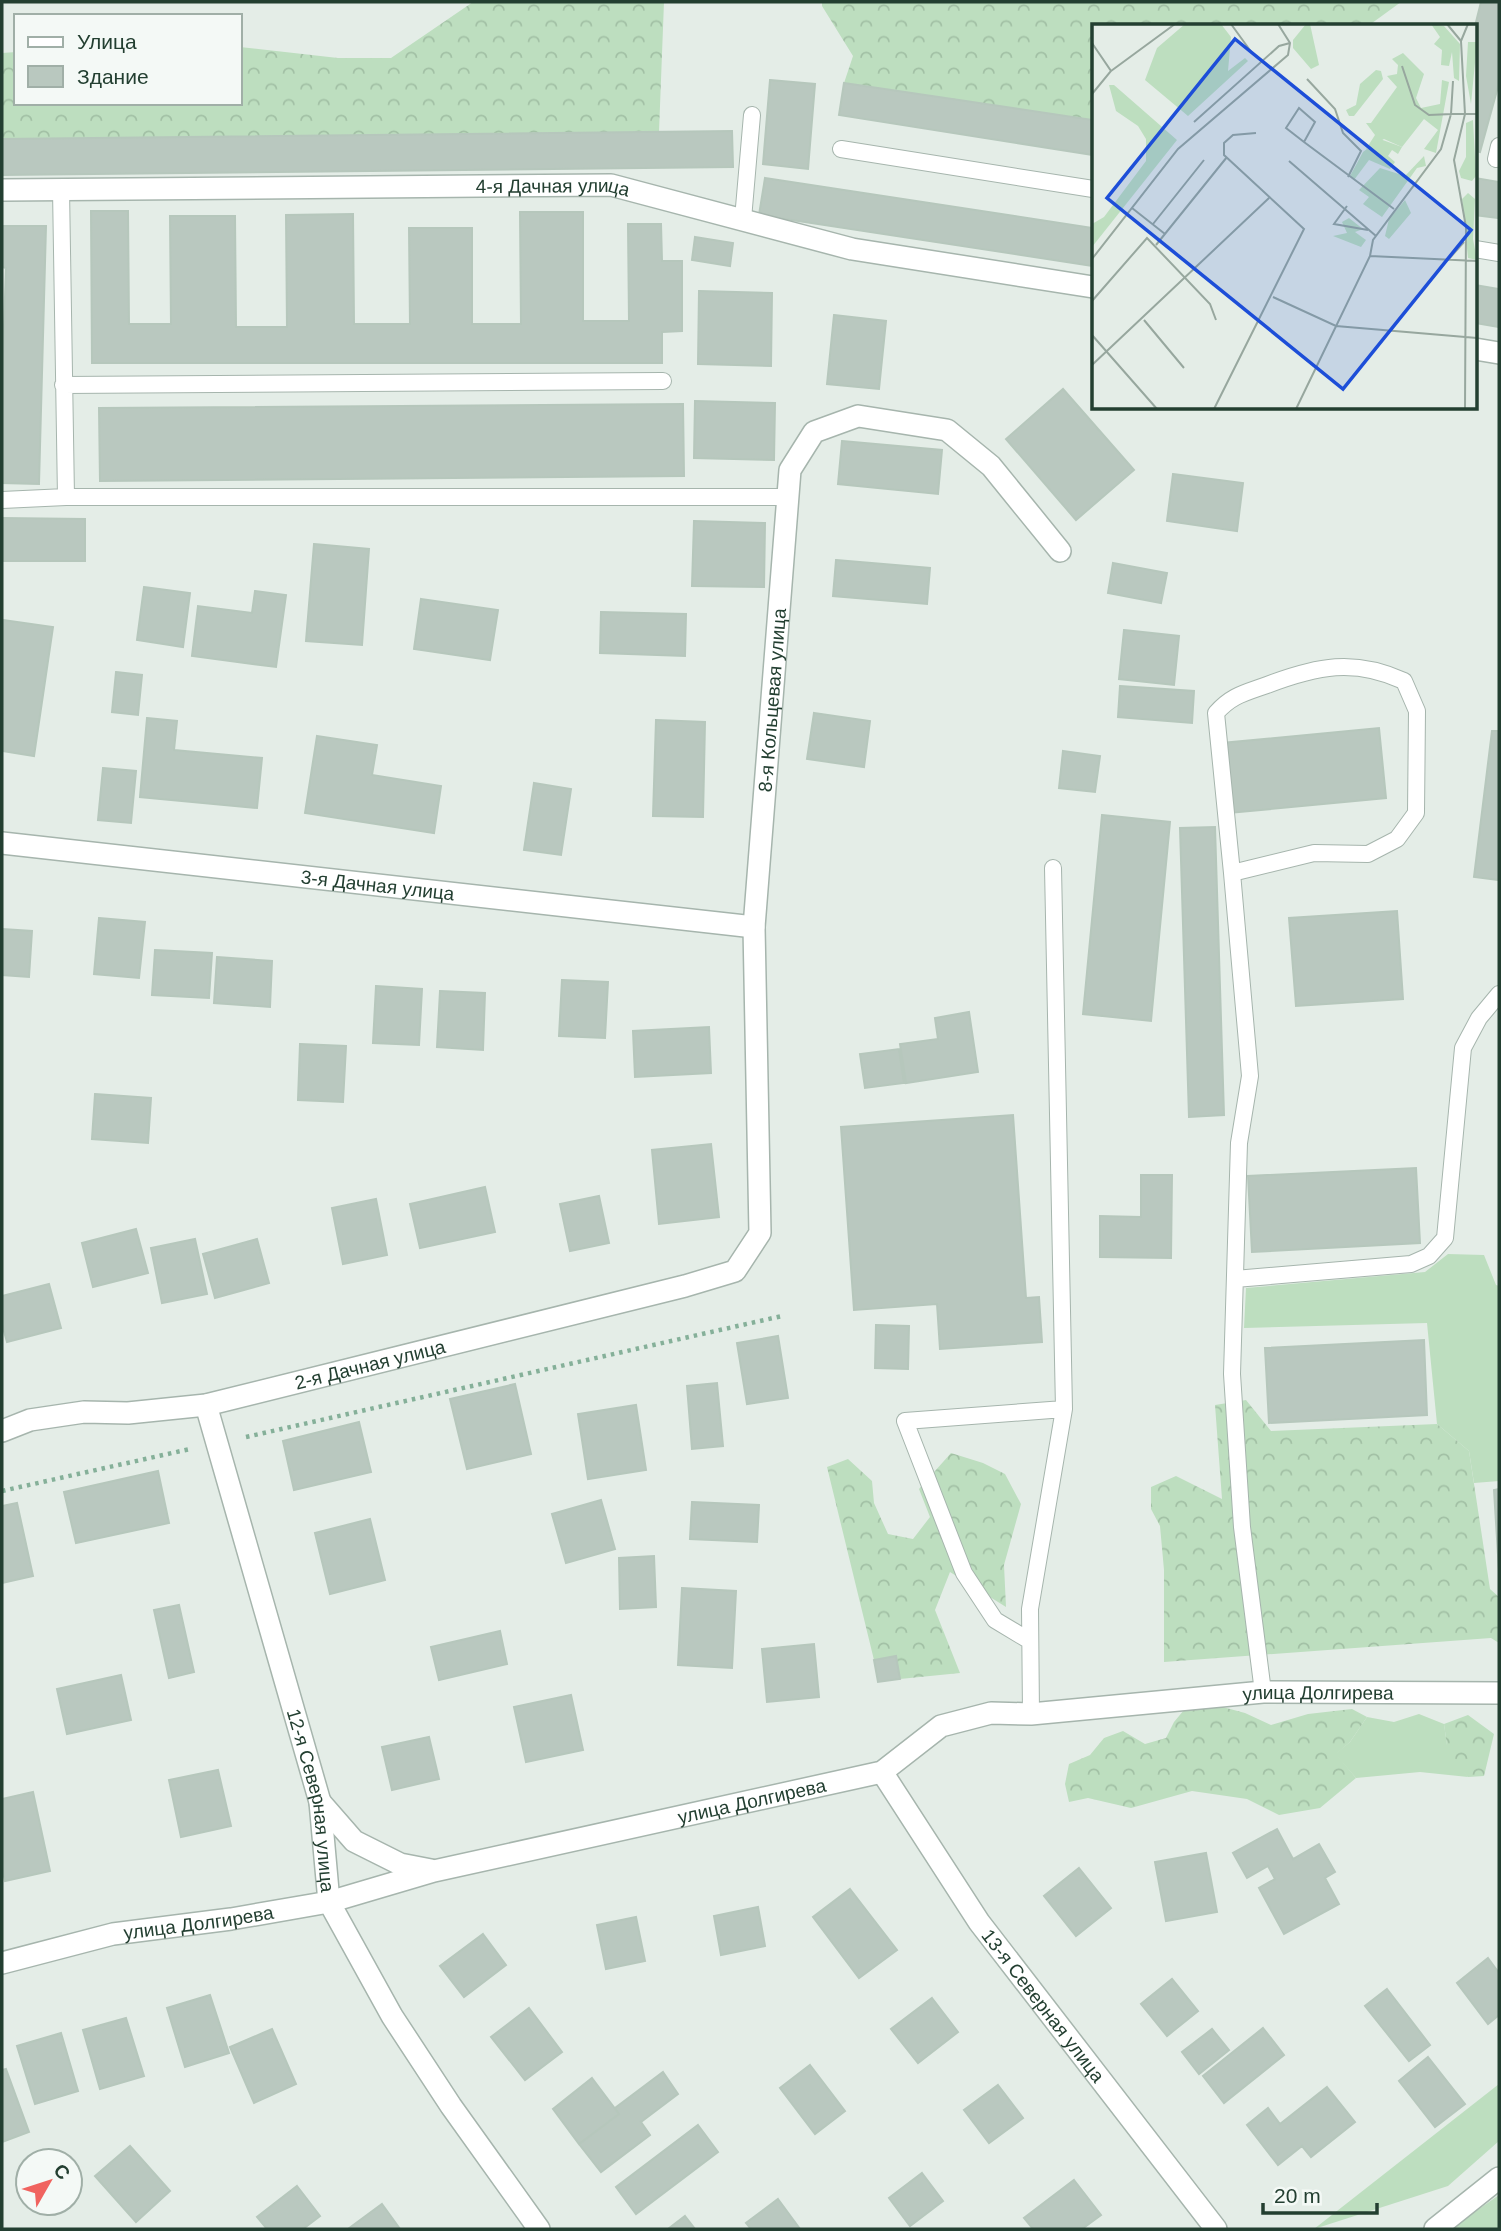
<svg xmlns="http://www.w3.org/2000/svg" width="1501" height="2231" font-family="Arial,sans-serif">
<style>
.grass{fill:#bddebf}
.forest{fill:url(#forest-crowns)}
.building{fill:#b9c8bf;stroke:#b6c7bc;stroke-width:2}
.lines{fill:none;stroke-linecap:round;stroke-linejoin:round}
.service-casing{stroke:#a6b5ad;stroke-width:18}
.minor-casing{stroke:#a6b5ad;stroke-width:24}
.path{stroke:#85b099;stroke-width:4.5;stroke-dasharray:3.5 5;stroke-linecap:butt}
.service{stroke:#fff;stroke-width:16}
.minor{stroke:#fff;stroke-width:21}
.labels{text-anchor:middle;stroke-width:5;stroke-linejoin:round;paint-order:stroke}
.street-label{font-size:19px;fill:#233f31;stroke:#f4f9f6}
.inset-road{fill:none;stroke:#97a79e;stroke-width:2}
.view{fill:#1d4ed8;fill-opacity:0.15;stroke:#1d4ed8;stroke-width:3.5}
.inset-edge{fill:none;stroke:#233f31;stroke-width:3.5}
</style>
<defs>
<pattern id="forest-crowns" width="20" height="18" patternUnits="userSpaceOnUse" patternTransform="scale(1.75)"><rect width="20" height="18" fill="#bddebf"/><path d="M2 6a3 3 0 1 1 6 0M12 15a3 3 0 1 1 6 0" fill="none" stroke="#a2c0a5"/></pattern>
</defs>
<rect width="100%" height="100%" fill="#e4ede7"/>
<path class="grass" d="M1448 1254 1484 1255 1496 1285 1499 1286V1481L1474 1483 1469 1451 1437 1424 1427 1323 1244 1328 1246 1288 1425 1272Z
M1419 1714 1444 1724 1447 1745 1468 1777 1420 1772 1356 1778 1335 1754 1350 1742 1367 1717 1394 1722Z
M1499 2084V2141L1448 2186 1314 2229Z
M1499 2195V2229H1452L1456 2225Z"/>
<path class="forest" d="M473 2H664L659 132 2 139V53L16 52V103H240V47L338 58H391Z
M822 2H1401L1368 26H1093V120L844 83 853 56 822 6Z
M1246 1400 1271 1431 1437 1424 1469 1451 1490 1589 1499 1597V1643L1491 1638 1164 1662V1570L1160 1526 1151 1509V1487L1176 1476 1222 1499 1215 1405Z
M951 1453 983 1463 1005 1474 1021 1504 1004 1565 1006 1607 950 1572 935 1610 960 1673 900 1679 896 1656 874 1660 827 1467 848 1459 872 1481 874 1503 888 1534 913 1539 930 1517 919 1489Z
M1219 1706 1245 1713 1271 1725 1308 1714 1352 1709 1367 1717 1350 1742 1336 1754 1356 1778 1320 1808 1279 1815 1247 1799 1192 1791 1131 1808 1088 1798 1069 1802 1065 1784 1069 1764 1090 1755 1104 1738 1123 1731 1145 1744 1166 1738 1174 1722 1184 1710Z
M1468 1715 1494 1734 1484 1776 1468 1777 1448 1753 1444 1724Z"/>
<path class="building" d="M1481 2H1499V83L1480 152 1475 151V26Z
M770 80 815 84 808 169 763 164Z
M844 83 1093 120V155L839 115Z
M732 131 733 167 2 175V139Z
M765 178 1093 228V266L759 215Z
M1475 178 1499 182V218L1475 215Z
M91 211H128L129 324H171L170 216H235L236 327H287L286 215 353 214 354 324H410L409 228H472V324H521L520 212H583V321H629L628 224H661L662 261H682V331L662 332V363H92Z
M2 226H46L39 484 2 483V382L6 268 2 267Z
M695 237 733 243 730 266 692 260Z
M1475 285 1499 289V327L1475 323Z
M699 291 772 293 771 366 698 364Z
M834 315 886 321 879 389 827 384Z
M1063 389 1134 470 1076 520 1006 439Z
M695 401 775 403 774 460 694 458Z
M683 404 684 476 100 481 99 408Z
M842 441 942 450 938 494 838 484Z
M1173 474 1243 483 1237 531 1167 521Z
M2 518 85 519V561H2Z
M694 521 765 523 764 587 692 586Z
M314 544 369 549 362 645 306 641Z
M836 560 930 568 927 604 833 596Z
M1113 563 1167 573 1161 603 1108 593Z
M144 587 190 593 183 647 137 640Z
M255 591 286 595 276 667 192 656 198 606 252 613Z
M421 599 498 610 490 660 414 649Z
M601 612 686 614 685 656 600 653Z
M3 620 53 627 34 756 2 751Z
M1124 630 1179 636 1174 685 1119 679Z
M116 672 142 675 138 715 112 712Z
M1120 686 1194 691 1192 723 1118 717Z
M814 713 870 721 864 767 807 759Z
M147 718 177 721 174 750 262 758 257 808 140 797Z
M656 720 705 722 703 817 653 816Z
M1379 728 1386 798 1229 813 1222 743Z
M1492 731H1499V880L1474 877Z
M317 736 377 745 372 775 441 786 434 833 305 813Z
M1063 751 1100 756 1095 792 1059 788Z
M103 768 136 771 131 823 98 820Z
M534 783 571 789 561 855 524 850Z
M1102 815 1170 822 1151 1021 1083 1014Z
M1215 827 1224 1115 1189 1117 1180 828Z
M1397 911 1403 999 1296 1006 1289 918Z
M99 918 145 922 139 978 94 974Z
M2 929 32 931 29 977 2 975Z
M155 950 212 953 209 998 152 995Z
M217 957 272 961 270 1007 214 1003Z
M562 980 608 982 605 1038 559 1036Z
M376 986 422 989 419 1045 373 1043Z
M440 991 485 993 483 1050 437 1047Z
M969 1012 978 1072 906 1083 900 1044 938 1039 935 1018Z
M709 1027 711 1073 635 1077 633 1031Z
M300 1044 346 1046 343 1102 298 1100Z
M899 1049 904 1083 865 1088 860 1054Z
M95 1094 151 1098 148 1143 92 1139Z
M1013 1115 1026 1298 1039 1297 1042 1342 940 1349 937 1304 854 1310 841 1127Z
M711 1144 719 1217 659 1224 652 1150Z
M1416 1168 1420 1243 1252 1252 1248 1176Z
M1141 1175H1172L1171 1258 1100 1257V1216L1141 1217Z
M485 1187 495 1232 420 1248 410 1204Z
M599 1196 609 1243 570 1251 560 1204Z
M376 1199 387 1255 343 1264 332 1208Z
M136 1229 148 1273 93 1287 82 1243Z
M195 1239 207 1294 162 1303 151 1248Z
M257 1239 269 1283 215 1298 203 1254Z
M49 1284 61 1328 7 1342 2 1324V1296Z
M876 1325 909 1326 908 1369 875 1368Z
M778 1336 788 1398 747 1404 737 1343Z
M1424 1340 1427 1415 1269 1423 1265 1348Z
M717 1383 723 1446 692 1449 687 1386Z
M515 1384 531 1454 467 1469 450 1399Z
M636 1405 646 1470 588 1479 578 1414Z
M359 1422 371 1472 294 1490 283 1441Z
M158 1471 169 1523 76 1543 64 1492Z
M1499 1489V1571L1494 1490Z
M601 1500 615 1549 566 1563 552 1514Z
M692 1502 759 1505 757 1542 690 1539Z
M17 1503 33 1576 2 1583V1506Z
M370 1519 385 1580 330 1594 315 1533Z
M654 1556 656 1607 620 1609 619 1558Z
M682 1588 736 1591 732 1668 678 1665Z
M179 1605 194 1672 169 1678 154 1610Z
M500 1631 507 1664 439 1680 431 1647Z
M814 1644 819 1697 767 1702 762 1649Z
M896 1656 900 1679 878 1682 874 1660Z
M121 1675 131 1720 67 1734 57 1689Z
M571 1695 583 1750 526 1762 514 1707Z
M429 1737 439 1779 392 1790 382 1747Z
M218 1770 231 1826 181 1837 169 1780Z
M33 1792 50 1871 5 1881 2 1868V1799Z
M1277 1829 1293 1859 1319 1844 1335 1872 1325 1878 1339 1904 1284 1934 1259 1888 1275 1879 1268 1866 1247 1878 1233 1853Z
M1206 1853 1217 1912 1166 1921 1155 1862Z
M1079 1868 1111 1908 1076 1936 1044 1896Z
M850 1889 897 1950 859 1978 813 1917Z
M758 1907 765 1946 721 1955 714 1916Z
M636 1917 645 1961 606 1969 597 1925Z
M483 1934 506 1965 464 1997 440 1966Z
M1488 1958 1499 1973V2015L1488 2024 1457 1983Z
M1172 1979 1198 2011 1167 2036 1141 2004Z
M1387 1989 1430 2045 1409 2061 1365 2006Z
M210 1995 229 2053 185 2067 167 2008Z
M932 1998 958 2032 918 2063 891 2029Z
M529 2008 562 2052 525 2080 491 2037Z
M126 2018 144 2076 100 2089 83 2030Z
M1263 2028 1284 2055 1224 2103 1203 2076Z
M272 2029 296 2084 254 2103 230 2047Z
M1212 2029 1229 2050 1199 2074 1182 2052Z
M61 2033 78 2091 35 2104 17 2046Z
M1428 2057 1465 2104 1435 2127 1399 2081Z
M810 2065 845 2111 815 2134 780 2088Z
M6 2069 29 2132 2 2142V2070Z
M663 2072 678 2094 641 2122 650 2135 601 2172 579 2144 619 2114 615 2108Z
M592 2078 619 2114 579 2144 553 2109Z
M998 2085 1023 2118 989 2143 964 2110Z
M1327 2087 1355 2122 1311 2157 1302 2146 1278 2165 1247 2125 1268 2108 1280 2124Z
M698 2125 718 2152 636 2214 616 2187Z
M130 2146 170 2191 136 2222 95 2176Z
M922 2173 943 2201 910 2226 889 2198Z
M1074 2180 1101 2215 1082 2229H1033L1024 2218Z
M297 2186 320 2216 303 2229H267L257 2217Z
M778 2199 800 2229H751L746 2223Z
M382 2204 400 2229H348Z
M685 2216 695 2229H668Z"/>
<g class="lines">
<defs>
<path id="service" d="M841 149 1093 189
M1496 159 1499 146
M61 189 66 497
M743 219 752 115
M1475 249 1499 253
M63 385 663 381
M2 500 66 497H786
M1232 873 1216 713C1232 695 1245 693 1267 685 1317 666 1354 658 1404 681L1417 711 1416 813 1397 839 1368 854 1314 853 1232 873 1250 1076 1239 1143 1232 1374 1242 1527 1263 1692
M1235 1279 1411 1264 1429 1256 1445 1238 1463 1048 1479 1018 1499 994
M1030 1641 995 1620 964 1573 905 1421 1064 1409
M1031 1714 1030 1609 1064 1409 1053 868"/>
<g id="minor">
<path id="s1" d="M2 190 611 185 852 249 1093 287"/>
<path d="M1475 349 1499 353"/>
<path id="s2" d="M2 843 754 927"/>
<path id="s3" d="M206 1405 320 1802 329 1902 392 2016 451 2106 539 2229"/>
<path id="s4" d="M2 1431 30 1420 84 1412 128 1413 206 1405 685 1286 735 1271 760 1233 754 927 790 470 814 432 858 416 947 430 991 466 1060 551"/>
<path id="s5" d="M882 1772 979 1922 1216 2229"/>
<path d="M320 1802 354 1841 400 1864 431 1870"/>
<path id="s6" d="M2 1963 113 1934 231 1919 329 1902 434 1871 882 1772 941 1726 991 1713 1031 1714 1263 1692 1499 1693"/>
<path d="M1435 2229 1499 2178"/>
</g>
</defs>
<use href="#service" class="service-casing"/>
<use href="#minor" class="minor-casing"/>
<path class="path" d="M246 1437 782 1316
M2 1491 190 1449"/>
<use href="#service" class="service"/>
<use href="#minor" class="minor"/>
</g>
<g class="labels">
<g class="street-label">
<text dy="7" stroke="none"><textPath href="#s1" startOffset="551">4-я Дачная улица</textPath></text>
<text dy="7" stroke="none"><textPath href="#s4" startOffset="1332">8-я Кольцевая улица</textPath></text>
<text dy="7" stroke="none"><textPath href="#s2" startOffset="378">3-я Дачная улица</textPath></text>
<text dy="7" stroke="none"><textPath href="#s4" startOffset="376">2-я Дачная улица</textPath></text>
<text dy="7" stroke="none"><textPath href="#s6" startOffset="1356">улица Долгирева</textPath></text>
<text dy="7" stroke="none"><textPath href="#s3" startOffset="410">12-я Северная улица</textPath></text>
<text dy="7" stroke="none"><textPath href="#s6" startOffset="768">улица Долгирева</textPath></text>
<text dy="7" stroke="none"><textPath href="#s6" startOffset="201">улица Долгирева</textPath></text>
<text dy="7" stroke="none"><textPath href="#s5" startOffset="284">13-я Северная улица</textPath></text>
</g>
</g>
<g transform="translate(1092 24)">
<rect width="385" height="385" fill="#e4ede7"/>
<path d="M376 18H385L379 80 374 52ZM381 96 384 152 380 157 369 154 367 147 374 133V99ZM288 115 310 123 306 130 300 126 296 132 303 138 298 145 277 136 262 156 258 152 271 128ZM376 169 383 175 381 215 385 236 376 234 370 175Z" fill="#bddebf"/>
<path d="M93 0H129L139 13 136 47 153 34 156 37 96 92 53 56 65 24ZM214 0H218L227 41 219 45 201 24V16ZM339 0 352 2 368 20 367 57 362 54 360 28 357 42 349 41 350 26 342 20 348 13ZM311 29 332 50 324 74 329 84 348 80 350 56 357 58 344 129 332 125 346 106 332 95 310 123 292 115 274 125 283 111 274 99H279L305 63 295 52 305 50 306 41 300 35ZM284 46 289 47 291 55 262 92H257L254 86 264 81 268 60ZM17 61H22L85 116 0 223V200L12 193 54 137V115L46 102 24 87ZM332 132 334 142 325 144 290 193 271 180 277 173 267 166 288 144 313 152ZM313 176 319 189 297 215 293 212 297 195ZM257 194 271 205 263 208 274 216 269 223 241 212 255 209 250 198Z" fill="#bddebf"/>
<path class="inset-road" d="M139 0 160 29M355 0 369 17M310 42 323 81 337 91 359 90 361 57M19 47 83 0M215 55 243 85 251 109 269 127 256 153M0 70 19 47 0 19M102 98 187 22 198 19M212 118 194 104 207 84 223 98 212 118 302 185M197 137 284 212M255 182 242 200 276 206M40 184 73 210M61 200 112 136M64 221 135 133M278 232 385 237M0 235 86 125 196 31 198 19 186 0M356 236 372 218M181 273 244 302 385 314M0 277 55 214 118 280 124 296M52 296 92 344M0 311 65 385M0 341 177 174M122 385 212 205 132 131V119L141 111 164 109M204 385 278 232 281 216 349 125 359 90H385M373 385 374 203 362 136 373 90 369 17 376 0"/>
<path class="view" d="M143 15 379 206 251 365 15 174Z"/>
<rect width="385" height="385" class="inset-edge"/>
</g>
<rect width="1501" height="2231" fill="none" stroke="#233f31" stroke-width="7"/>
<rect x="14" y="14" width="228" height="91" fill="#f4f9f6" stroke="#a0afa7" stroke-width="2"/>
<rect x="28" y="37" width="35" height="10" fill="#ffffff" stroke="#a0afa7" stroke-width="2"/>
<text x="77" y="49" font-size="21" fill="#233f31">Улица</text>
<rect x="28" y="66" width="35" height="21" fill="#b9c8bf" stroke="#a0afa7" stroke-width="2"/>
<text x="77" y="84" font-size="21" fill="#233f31">Здание</text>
<g transform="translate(49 2182) rotate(51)"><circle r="33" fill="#f4f9f6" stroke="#a0afa7" stroke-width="2"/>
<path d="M0-5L12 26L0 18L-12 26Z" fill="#f0635f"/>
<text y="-10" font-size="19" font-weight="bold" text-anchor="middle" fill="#233f31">С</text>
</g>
<path d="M1263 2203v10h114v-10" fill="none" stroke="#233f31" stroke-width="3.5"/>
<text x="1274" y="2203" font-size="21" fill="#233f31" stroke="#f4f9f6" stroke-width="5" paint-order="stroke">20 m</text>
</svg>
